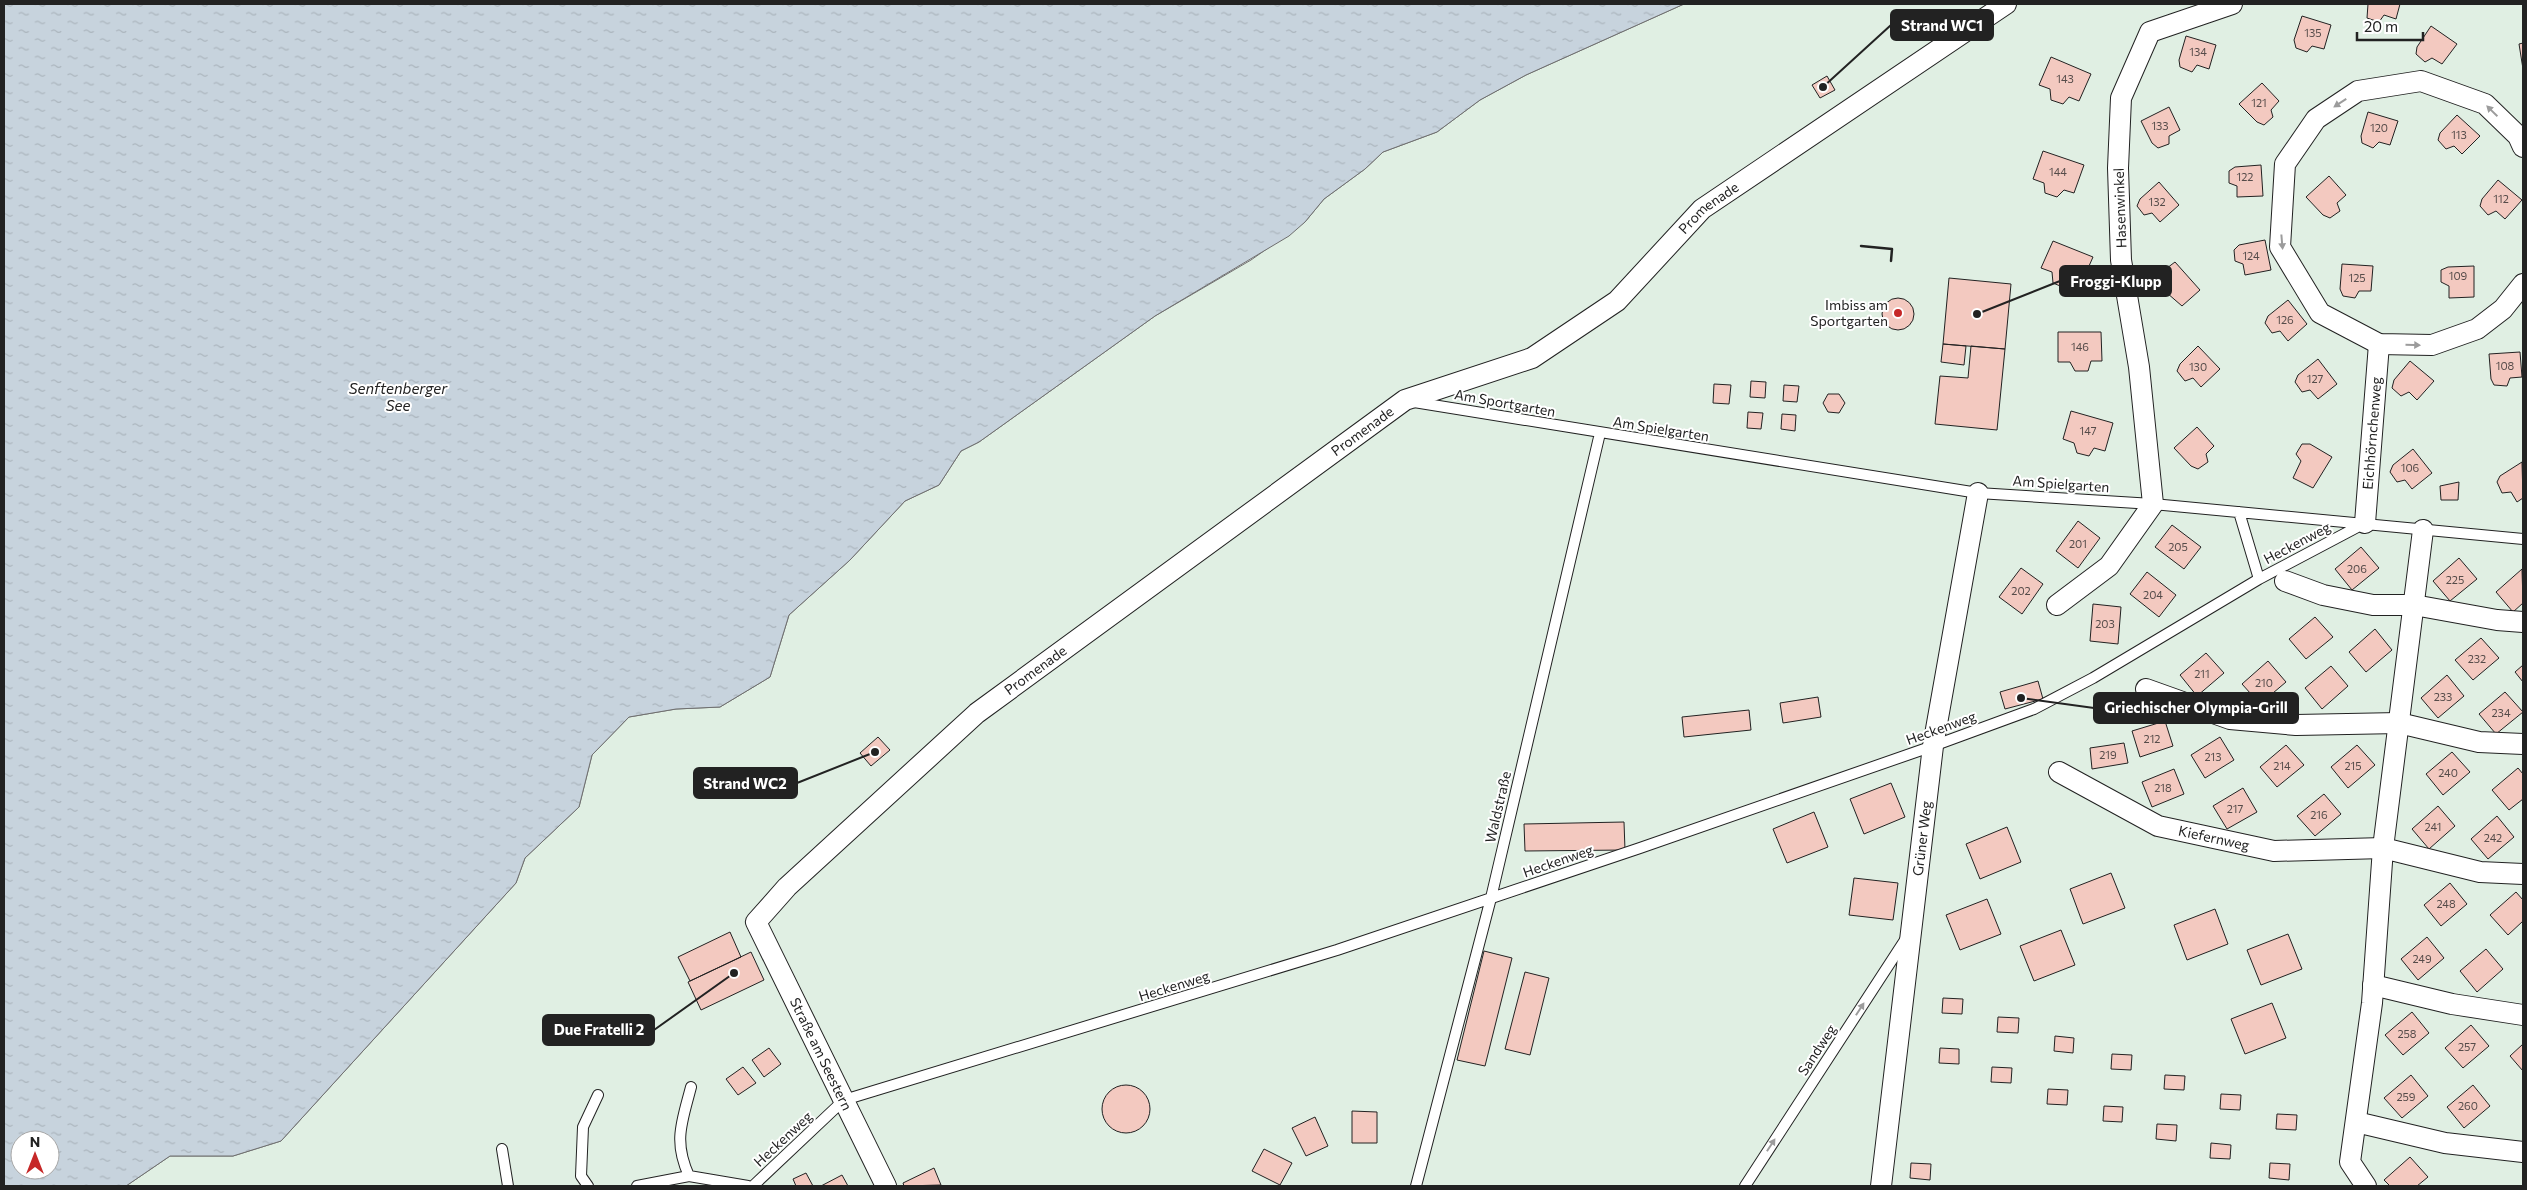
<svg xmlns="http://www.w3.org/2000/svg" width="2527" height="1190" font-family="Commissioner,sans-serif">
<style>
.park{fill:#e0efe3;stroke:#6f6f6f}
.water{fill:url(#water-ripples);stroke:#6f6f6f;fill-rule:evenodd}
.building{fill:#f3c9c0;stroke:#222}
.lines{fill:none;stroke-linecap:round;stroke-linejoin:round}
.lane-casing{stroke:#222;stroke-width:12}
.street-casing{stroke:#222;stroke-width:22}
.lane{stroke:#fff;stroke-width:10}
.street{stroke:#fff;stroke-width:20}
.wall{stroke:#222;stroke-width:2.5}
.oneway{fill:#9c9c9c}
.poi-dot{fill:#c62828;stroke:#fff;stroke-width:2}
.labels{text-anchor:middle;stroke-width:4;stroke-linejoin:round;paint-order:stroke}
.number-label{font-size:11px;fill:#564c4a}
.street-label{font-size:14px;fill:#222;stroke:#fff}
.poi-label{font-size:14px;fill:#222;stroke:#fff;text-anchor:end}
.water-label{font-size:15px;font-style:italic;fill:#222;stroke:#fff}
.leader{fill:none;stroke:#222;stroke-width:2}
.callout-dot{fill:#222;stroke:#fff;stroke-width:2}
.callout{fill:#222;stroke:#222;stroke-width:2}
.callout-label{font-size:15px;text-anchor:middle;font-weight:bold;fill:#fff}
</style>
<defs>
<pattern id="water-ripples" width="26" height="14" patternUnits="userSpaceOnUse" patternTransform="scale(1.25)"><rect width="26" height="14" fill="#c7d3dd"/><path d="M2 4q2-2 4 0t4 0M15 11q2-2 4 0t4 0" fill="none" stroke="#abb5bd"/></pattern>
</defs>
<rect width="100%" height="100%" fill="#fff"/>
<path class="park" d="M1684 4H2523V1186H126L170 1156H233L281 1141 516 883 525 858 579 807 592 755 629 717 676 709 720 707 770 677 789 615 850 560 905 501 939 485 961 451 979 442 1155 316 1251 260 1305 222 1324 199 1365 169 1383 152 1437 132 1480 100 1526 75Z"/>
<path class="water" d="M4 4H1684L1526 75 1480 100 1437 132 1383 152 1365 169 1324 199 1305 222 1289 236 1155 316 979 442 961 451 939 485 905 501 850 560 789 615 770 677 720 707 676 709 629 717 592 755 579 807 525 858 516 883 281 1141 233 1156H170L126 1186H4ZM20 1140H50V1170H20Z"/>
<path class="building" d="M2368 4H2400L2396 19 2384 15 2379 22 2367 18Z
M2302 16 2331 25 2324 49 2312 46 2307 52 2296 48 2294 40Z
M2431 26 2457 44 2442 64 2432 58 2425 62 2416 54 2417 47Z
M2186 36 2216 45 2209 69 2197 65 2192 72 2180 67 2179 60Z
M2523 43V69L2519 44Z
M2051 57 2091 74 2079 101 2069 97 2063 104 2051 100 2050 89 2039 85Z
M1827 76 1835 90 1820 98 1812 85Z
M2262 83 2279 101 2271 110 2273 117 2264 125 2257 122 2239 104Z
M2169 107 2180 130 2169 136V144L2158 148 2152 143 2141 121Z
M2368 112 2398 121 2390 145 2379 142 2373 148 2362 143 2361 136Z
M2457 115 2480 136 2462 154 2454 146 2446 149 2438 140 2440 133Z
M2043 151 2084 165 2074 193 2064 190 2057 197 2045 193 2044 183 2033 179Z
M2261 165 2263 196 2237 197V186L2229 183V171L2235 167Z
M2329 176 2346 195 2337 203 2340 211 2330 218 2323 215 2306 197Z
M2498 180 2522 200 2505 219 2496 211 2488 215 2480 206 2482 199Z
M2159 182 2179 205 2160 222 2152 213 2144 215 2137 206 2140 199Z
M2265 240 2271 270 2245 275 2243 264 2235 261 2234 250 2239 245Z
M2053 241 2093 257 2081 284 2072 280 2065 288 2053 283 2052 272 2041 268Z
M2175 262 2200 290 2182 306 2167 293 2158 295 2152 284 2155 277Z
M2342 264 2373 266 2371 291H2359L2355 298 2343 296 2340 289Z
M2474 266V297L2449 298V286L2441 282V270L2448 267Z
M1949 278 2011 284 2005 349 1943 344Z
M1882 314a16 16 0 1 1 32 0a16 16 0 1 1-32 0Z
M2288 300 2307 324 2288 341 2280 331 2272 333 2265 323 2268 316Z
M2058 332H2101L2102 361H2091L2088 371H2075L2070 362H2058Z
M1943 344 1966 346 1964 365 1941 362Z
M1971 346 2005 349 1997 430 1935 424 1940 376 1968 378Z
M2198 346 2220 369 2201 387 2193 378 2185 381 2177 371 2180 364Z
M2520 352 2522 377 2510 378 2507 386 2494 385 2491 379 2489 354Z
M2318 359 2337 384 2318 399 2310 390 2302 392 2295 382 2298 375Z
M2410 361 2434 381 2417 400 2409 392 2401 396 2392 388 2394 380Z
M1751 381 1766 382 1765 398 1750 397Z
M1714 384 1731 385 1729 404 1713 403Z
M1784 385 1799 386 1797 402 1783 401Z
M1828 394H1839L1845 403 1839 413 1828 412 1823 403Z
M2071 411 2113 423 2105 451 2094 448 2089 456 2077 453 2074 443 2063 439Z
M1748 412 1763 413 1761 429 1747 428Z
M1782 414 1796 415 1795 431 1781 429Z
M2197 427 2214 446 2206 454 2208 462 2198 469 2191 466 2174 448Z
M2302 444H2310L2332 457 2313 488 2293 478 2301 461 2296 454Z
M2413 449 2432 473 2412 489 2405 480 2397 482 2390 472 2393 465Z
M2522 462 2523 498 2517 502 2511 492 2502 493 2497 482 2500 476Z
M2459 482 2458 500H2441L2440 486Z
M2078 521 2100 538 2078 568 2056 551Z
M2172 525 2201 547 2184 569 2155 547Z
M2361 547 2379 568 2352 590 2335 569Z
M2459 558 2477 579 2450 601 2433 581Z
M2021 568 2043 584 2022 614 1999 597Z
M2522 569 2523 603 2513 612 2496 592Z
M2147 572 2176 595 2159 617 2130 594Z
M2093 604 2121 607 2118 644 2090 641Z
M2315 617 2333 637 2306 659 2289 639Z
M2375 629 2392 650 2366 672 2349 652Z
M2481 638 2499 658 2473 680 2455 660Z
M2206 653 2224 673 2197 696 2180 675Z
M2268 661 2286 682 2260 704 2242 684Z
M2523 665V682L2515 672Z
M2331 666 2348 686 2322 709 2305 688Z
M2447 675 2464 696 2438 718 2421 698Z
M2038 681 2043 699 2005 709 2000 692Z
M2505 692 2523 712 2496 734 2479 714Z
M1818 697 1821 717 1783 723 1780 703Z
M1749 710 1751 730 1684 737 1682 717Z
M2165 721 2173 746 2140 757 2132 731Z
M878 737 890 750 871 766 860 753Z
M2220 737 2234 760 2205 778 2191 755Z
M2124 743 2128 763 2092 769 2090 748Z
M2286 745 2304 765 2277 787 2260 767Z
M2357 745 2375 765 2348 788 2331 767Z
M2452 752 2470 772 2443 795 2426 774Z
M2518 768 2523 774V799L2509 810 2492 790Z
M2174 769 2184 794 2152 807 2142 782Z
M1891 783 1905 817 1864 834 1850 799Z
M2243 788 2257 812 2227 829 2213 806Z
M2324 794 2341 814 2315 836 2297 816Z
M2438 806 2455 826 2429 849 2412 829Z
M1814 812 1828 847 1787 863 1773 829Z
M2497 816 2514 837 2488 859 2471 839Z
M1624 822 1625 850 1525 851 1524 824Z
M2007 827 2021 862 1980 879 1966 844Z
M2111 873 2125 908 2083 924 2070 889Z
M1854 878 1898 883 1893 920 1849 915Z
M2450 883 2467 904 2441 926 2424 905Z
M2516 892 2523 900V921L2508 935 2490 915Z
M1987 899 2001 934 1960 950 1946 915Z
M2215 909 2228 944 2187 960 2174 925Z
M2061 930 2075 965 2034 981 2020 946Z
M730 932 741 957 690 981 678 957Z
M2288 934 2302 969 2261 985 2247 950Z
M2427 937 2444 958 2418 980 2401 959Z
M2486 949 2503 969 2477 992 2460 971Z
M1484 951 1512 958 1485 1066 1457 1060Z
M751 952 764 980 701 1010 688 982Z
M1525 972 1549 978 1530 1055 1505 1049Z
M1943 998 1963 999 1962 1014 1942 1013Z
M2272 1003 2286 1038 2245 1054 2231 1019Z
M2412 1012 2429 1033 2403 1055 2385 1035Z
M1998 1017 2019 1018 2018 1033 1997 1032Z
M2471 1025 2489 1046 2463 1068 2445 1048Z
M2055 1036 2074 1038 2073 1053 2054 1051Z
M2523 1044V1071L2510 1056Z
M769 1048 781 1064 764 1077 752 1060Z
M1940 1048 1959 1049V1064L1939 1063Z
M2112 1054 2132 1055 2131 1070 2111 1069Z
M743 1067 756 1083 738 1095 726 1079Z
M1992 1067 2012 1068 2011 1083 1991 1082Z
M2165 1075 2185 1076 2184 1090 2164 1089Z
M2411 1075 2428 1096 2402 1118 2384 1098Z
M1102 1109a24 24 0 1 1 48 0a24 24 0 1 1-48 0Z
M2473 1085 2490 1106 2464 1128 2447 1107Z
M2048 1089 2068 1090 2067 1105 2047 1104Z
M2221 1094 2241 1095 2240 1110 2220 1109Z
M2104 1106 2123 1107 2122 1122 2103 1121Z
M1352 1111 1377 1112V1143H1352Z
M2277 1114 2297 1115 2296 1130 2276 1129Z
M1315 1117 1328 1146 1306 1156 1292 1128Z
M2157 1124 2177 1125 2176 1141 2156 1139Z
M2211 1143 2231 1145 2230 1159 2210 1158Z
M1264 1149 1292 1163 1280 1185 1252 1171Z
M2410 1157 2428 1177 2417 1186H2390L2384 1180Z
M1911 1163 1931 1164 1930 1180 1910 1178Z
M2270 1163 2290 1164 2289 1180 2269 1178Z
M934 1168 941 1185 904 1186 903 1183Z
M806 1173 813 1186H796L793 1179Z
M842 1175 848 1186H821Z"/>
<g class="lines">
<defs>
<path id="lane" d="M1414 402 1978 493 2153 504 2523 539
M2239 512 2259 579
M502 1149 508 1186
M689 1176C673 1141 682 1122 691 1087
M588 1186 581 1176 583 1127 598 1095
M637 1186 689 1176 748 1186
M753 1186 844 1100 1337 950 1640 848 1933 746 2034 709 2093 678 2259 579 2365 523
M1416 1186 1491 898 1600 433
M1745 1186 1905 940"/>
<g id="street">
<path d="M2523 147 2518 136 2485 104 2421 81 2358 91 2316 119 2285 164 2280 247 2320 313 2379 344 2432 345 2477 329 2503 309 2523 284"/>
<path id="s1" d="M2365 523 2379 344"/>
<path d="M2285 581 2323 595 2373 605H2414L2497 620 2523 622"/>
<path d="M2057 605 2109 566 2153 504 2139 367 2121 260 2118 168 2121 98 2150 32 2232 4"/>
<path d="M2146 689 2230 719 2296 725 2399 723 2479 742 2523 744"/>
<path id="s2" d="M2059 772 2158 826 2274 851 2383 848 2480 872 2523 874"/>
<path d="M2373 985 2452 1004 2523 1015"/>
<path d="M2356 1122 2445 1143 2523 1152"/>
<path id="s3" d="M886 1186 756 922 787 887 977 713 1405 400 1532 358 1617 301 1702 209 2006 4"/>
<path id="s4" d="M1881 1186 1933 746 1978 493"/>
<path d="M2366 1186 2350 1162 2372 1003 2383 848 2423 530"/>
</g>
</defs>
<use href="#lane" class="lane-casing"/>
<use href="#street" class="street-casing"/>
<use href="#lane" class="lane"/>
<use href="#street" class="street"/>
<path class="wall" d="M1861 246 1892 249 1891 261"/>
</g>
<defs><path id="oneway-solid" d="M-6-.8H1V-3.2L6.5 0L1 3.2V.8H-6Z" transform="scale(1.25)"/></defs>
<g class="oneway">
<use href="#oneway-solid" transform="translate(2340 103) rotate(147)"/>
<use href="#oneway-solid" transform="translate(2492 111) rotate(-136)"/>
<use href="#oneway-solid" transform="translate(2282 242) rotate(85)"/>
<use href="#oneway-solid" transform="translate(2413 345) rotate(2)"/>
<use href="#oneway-solid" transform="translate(1860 1009) rotate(-57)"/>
<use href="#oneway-solid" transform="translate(1771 1145) rotate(-57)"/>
</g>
<circle class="poi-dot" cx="1898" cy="313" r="5"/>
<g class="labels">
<g class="number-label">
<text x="2313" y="37">135</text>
<text x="2198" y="56">134</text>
<text x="2065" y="83">143</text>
<text x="2259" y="107">121</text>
<text x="2160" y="130">133</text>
<text x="2379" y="132">120</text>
<text x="2459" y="139">113</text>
<text x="2058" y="176">144</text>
<text x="2245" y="181">122</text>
<text x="2501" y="203">112</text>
<text x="2157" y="206">132</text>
<text x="2251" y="260">124</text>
<text x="2458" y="280">109</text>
<text x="2357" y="282">125</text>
<text x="2285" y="324">126</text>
<text x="2080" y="351">146</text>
<text x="2505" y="370">108</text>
<text x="2198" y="371">130</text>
<text x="2315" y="383">127</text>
<text x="2088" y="435">147</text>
<text x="2410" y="472">106</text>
<text x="2078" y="548">201</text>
<text x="2178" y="551">205</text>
<text x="2357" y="573">206</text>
<text x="2455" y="584">225</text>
<text x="2021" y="595">202</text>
<text x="2153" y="599">204</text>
<text x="2105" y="628">203</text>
<text x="2477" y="663">232</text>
<text x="2202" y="678">211</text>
<text x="2264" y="687">210</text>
<text x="2443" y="701">233</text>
<text x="2501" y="717">234</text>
<text x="2152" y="743">212</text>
<text x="2108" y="759">219</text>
<text x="2213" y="761">213</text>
<text x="2282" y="770">214</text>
<text x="2353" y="770">215</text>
<text x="2448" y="777">240</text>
<text x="2163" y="792">218</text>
<text x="2235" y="813">217</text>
<text x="2319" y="819">216</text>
<text x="2433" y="831">241</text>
<text x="2493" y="842">242</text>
<text x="2446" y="908">248</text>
<text x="2422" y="963">249</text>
<text x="2407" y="1038">258</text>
<text x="2467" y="1051">257</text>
<text x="2406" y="1101">259</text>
<text x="2468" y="1110">260</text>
</g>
<g class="street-label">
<text transform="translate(2120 208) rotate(-92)" y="5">Hasenwinkel</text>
<text dy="5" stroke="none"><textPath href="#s3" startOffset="1496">Promenade</textPath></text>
<text transform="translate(1505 403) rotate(10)" y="5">Am Sportgarten</text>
<text transform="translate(1661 429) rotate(9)" y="5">Am Spielgarten</text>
<text dy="5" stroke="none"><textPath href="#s3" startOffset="1076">Promenade</textPath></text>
<text dy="5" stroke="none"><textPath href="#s1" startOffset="90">Eichhörnchenweg</textPath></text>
<text transform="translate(2061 484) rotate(4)" y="5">Am Spielgarten</text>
<text transform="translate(2297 543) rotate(-28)" y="5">Heckenweg</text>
<text dy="5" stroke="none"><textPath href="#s3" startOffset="671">Promenade</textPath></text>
<text transform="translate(1941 728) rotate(-20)" y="5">Heckenweg</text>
<text transform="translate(1498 807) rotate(-77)" y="5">Waldstraße</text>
<text dy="5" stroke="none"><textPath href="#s4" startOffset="350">Grüner Weg</textPath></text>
<text dy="5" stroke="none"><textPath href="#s2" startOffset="170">Kiefernweg</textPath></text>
<text transform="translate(1558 861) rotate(-19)" y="5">Heckenweg</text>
<text transform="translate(1174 986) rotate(-17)" y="5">Heckenweg</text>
<text transform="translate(1817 1050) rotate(-57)" y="5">Sandweg</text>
<text transform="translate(821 1054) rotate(64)" y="5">Straße am Seestern</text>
<text transform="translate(783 1139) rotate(-43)" y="5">Heckenweg</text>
</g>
<g class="poi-label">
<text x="1888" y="310">Imbiss am<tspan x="1888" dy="16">Sportgarten</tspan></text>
</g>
<g class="water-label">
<text x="398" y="394">Senftenberger<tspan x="398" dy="17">See</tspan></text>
</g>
</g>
<path class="leader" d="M1823 87L1891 25M1977 314L2060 281M2021 698L2094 708M875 752L797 783M734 973L654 1030"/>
<g class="callout-dot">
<circle cx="1823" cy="87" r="5"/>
<circle cx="1977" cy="314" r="5"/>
<circle cx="2021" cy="698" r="5"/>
<circle cx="875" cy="752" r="5"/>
<circle cx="734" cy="973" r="5"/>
</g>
<g class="callout">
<rect x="1891" y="10" width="102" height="30" rx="5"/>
<rect x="2060" y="266" width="111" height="30" rx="5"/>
<rect x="2094" y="693" width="204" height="30" rx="5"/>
<rect x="694" y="768" width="103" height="30" rx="5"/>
<rect x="543" y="1015" width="111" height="30" rx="5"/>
</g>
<g class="callout-label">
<text x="1942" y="31">Strand WC1</text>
<text x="2116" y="287">Froggi-Klupp</text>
<text x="2196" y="713">Griechischer Olympia-Grill</text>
<text x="745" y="789">Strand WC2</text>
<text x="599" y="1035">Due Fratelli 2</text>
</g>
<rect width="2527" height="1190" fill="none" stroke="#222222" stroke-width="10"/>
<g transform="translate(35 1155)"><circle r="24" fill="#ffffff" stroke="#a7a7a7"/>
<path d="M0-4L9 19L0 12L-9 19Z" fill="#c62828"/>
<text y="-8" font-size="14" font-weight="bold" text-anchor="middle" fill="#222222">N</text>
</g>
<path d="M2357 32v8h66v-8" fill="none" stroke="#222222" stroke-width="2.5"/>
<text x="2364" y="32" font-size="15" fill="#222222" stroke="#ffffff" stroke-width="4" paint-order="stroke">20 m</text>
</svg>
